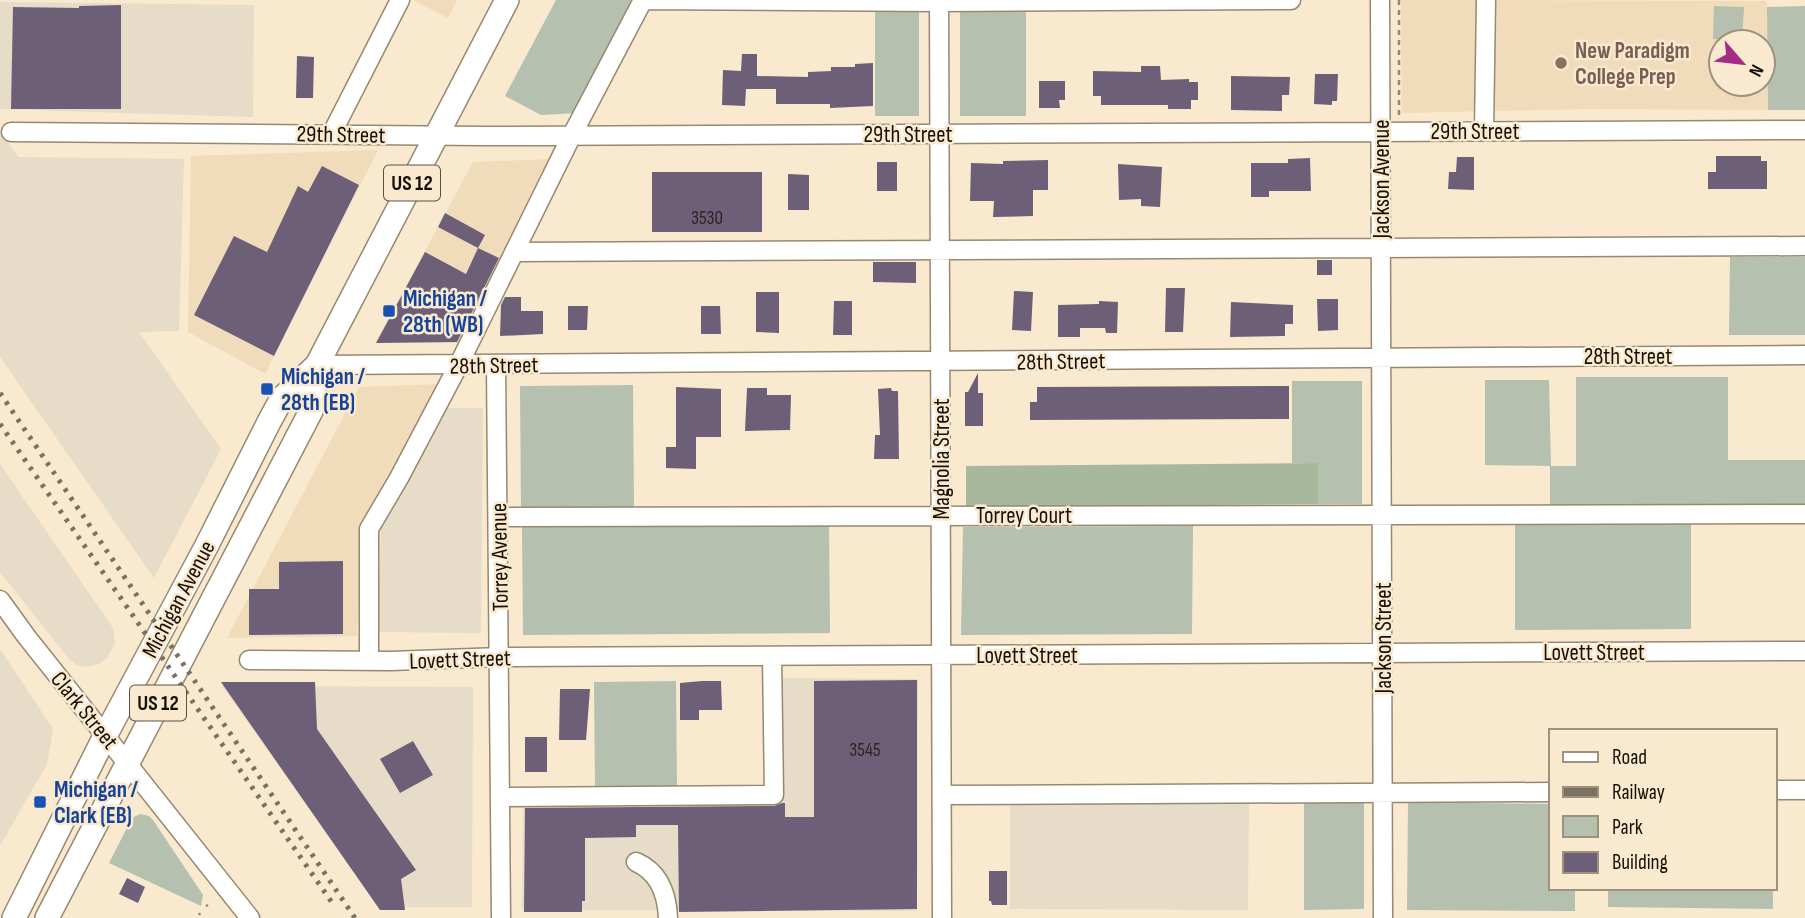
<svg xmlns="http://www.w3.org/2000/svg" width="1805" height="918" font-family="'Sofia Sans Condensed',sans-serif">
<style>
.built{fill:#f0dbbb;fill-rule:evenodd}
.industrial{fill:#e6dcc7}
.green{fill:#b5c0ae}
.forest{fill:#a7b89c}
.building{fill:#6e5f79}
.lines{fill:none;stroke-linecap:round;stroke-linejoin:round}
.minor-casing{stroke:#978870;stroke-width:21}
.major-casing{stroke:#978870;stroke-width:26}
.path{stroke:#928674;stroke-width:2.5;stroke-dasharray:5 5;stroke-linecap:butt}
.minor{stroke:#fff;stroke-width:18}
.major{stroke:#fff;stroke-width:23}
.rail{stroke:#7b7160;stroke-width:5;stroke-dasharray:3.5 7;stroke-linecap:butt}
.education-dot{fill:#8d6e63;stroke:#f9e9cf;stroke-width:2.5}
.transit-dot{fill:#1a4fb4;stroke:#f9e9cf;stroke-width:2.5}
.labels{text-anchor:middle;stroke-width:5;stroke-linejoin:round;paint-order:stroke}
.number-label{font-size:19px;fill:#2c2424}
.shield{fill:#f9e9cf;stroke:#5a5143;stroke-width:2}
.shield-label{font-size:21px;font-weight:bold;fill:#161007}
.education-label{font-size:23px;font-weight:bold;fill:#785e54;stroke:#f9e9cf;text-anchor:start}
.street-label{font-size:23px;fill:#161007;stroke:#f9e9cf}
.transit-label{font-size:23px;font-weight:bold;fill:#164399;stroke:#f9e9cf;text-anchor:start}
</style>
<rect width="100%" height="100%" fill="#f9e9cf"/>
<path class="built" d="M413 0H457L448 18Z
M1401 0 1767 1 1768 110 1588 109 1402 113ZM1721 42H1763V84H1721Z
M378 150 265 374 188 332 191 156Z
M552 159 462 343 376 342 473 162Z
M441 384 363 524 357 636 227 638 359 387Z"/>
<path class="industrial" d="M0 2 254 5 253 117 0 109Z
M0 132 18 157 184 159 179 331 139 332 221 449 154 578 0 357Z
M447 408H483L481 633 378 632 381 518Z
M0 464 113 628 115 643 107 658 99 664 86 667 77 665 69 659 0 572Z
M0 649 53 729 47 764 0 846Z
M764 678 918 679 917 911 522 910 523 804 764 805Z
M222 686 473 687 472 907H379Z
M1010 794 1249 795 1248 910 1010 909Z"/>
<path class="green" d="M556 0H637L577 113 541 115 505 96Z
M1714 6 1744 7 1742 40 1713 39Z
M1805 6V110H1768L1767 7Z
M919 7V116H875V8Z
M1026 8V116H960V9Z
M1730 257H1805V335H1729Z
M1576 377H1728V460H1805V508H1550V466L1485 465V380H1549L1551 466H1576Z
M1292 381H1362V504H1318V463H1292Z
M633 385 634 509 521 510 520 386Z
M1691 519V629L1515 630V520Z
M829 523 830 633 523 635 522 527Z
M1193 526 1192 634 961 635 963 527Z
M676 681 677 786 595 787 594 682Z
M1304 802H1364V909L1304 910Z
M1408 802 1551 804V888H1575V911L1407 910Z
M140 814 149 816 153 820 203 895 201 906 109 863 132 818Z
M1608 888H1773V909L1608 907Z"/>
<path class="forest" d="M1318 463V504L966 507V466Z"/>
<path class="building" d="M121 5V109H11L13 7 79 8V6Z
M742 54H757V76L808 77V72L831 71V67H855V64L873 63V106L830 108V104H776V89H746L745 106 722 105 723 70 741 71Z
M297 56 314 57 313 98H296Z
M1141 66H1160L1161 80 1189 79V82H1198V100H1191V109H1168V105H1101V96H1093V71L1141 72Z
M1315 74H1338L1337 101H1332V105L1314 104Z
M1231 76 1290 77 1289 95H1282V111L1231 110Z
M1039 81H1065V100H1059L1060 108H1039Z
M1716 156H1761V161H1767V189H1708V172H1716Z
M1457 157H1474V190L1448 189 1449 172H1456Z
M1310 158 1311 191H1269V197H1251V163H1288V159Z
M1048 160V190H1033V216L993 217 994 201H970L971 163 1003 164V161Z
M877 162H897V191H877Z
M1118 164 1162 167 1160 207 1141 206V199L1119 200Z
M322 166 359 185 274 356 194 315 234 236 267 252 298 186 308 192Z
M652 172H762V232H652Z
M788 174 809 175V210H788Z
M445 213 485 235 478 248 438 227Z
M478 248 499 258 457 342 376 343 425 252 466 274Z
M1317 260H1332V275H1317Z
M873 262H916V283L873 282Z
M1166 288H1185L1183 332H1165Z
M1014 291 1033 292 1031 331 1012 330Z
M756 292H779V333L756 332Z
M505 297H521V311H543V334L500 336 501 305Z
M1317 299H1338V330L1318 331Z
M834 301H852V335H833Z
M1099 301 1118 302 1117 333H1106L1105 328H1080V337H1058V305L1099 304Z
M1231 302 1293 305V324H1285V336L1230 337Z
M568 306H588L587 330H568Z
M701 306H720L721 334H701Z
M978 373V393H983V426H965V392H968Z
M1289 386V419L1030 420V402H1037V387Z
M676 387 721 389V437H696V469L666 468V447H676Z
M747 388H767V395H791L790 430 745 431Z
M891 388 892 391H898L899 459H874L875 435H880L878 389Z
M343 561V634L249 635V589H279V562Z
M917 680V909L679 912 678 825H636V837L585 838V901H582V912H524L525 808 774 806 782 803H785V817H814V681Z
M702 681H721L722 710H699V720H680V683Z
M221 682H315L317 729 416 870 401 879 405 910H380Z
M560 689H590L586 740H559Z
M525 737H547V772H525Z
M413 741 433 775 400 793 380 759Z
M989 871H1007V905H992L991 901H989Z
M127 878 145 887 138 903 119 894Z"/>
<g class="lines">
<defs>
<path id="minor" d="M643 0 939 2 1291 0
M939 0 942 918
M1380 0 1383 918
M1484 131 1486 0
M11 132 483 136 1805 130
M332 133 400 0
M514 252 1805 246
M317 365 1805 355
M496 365 501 918
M498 517 1805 514
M0 600 26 636 250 918
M249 660 391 661 500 657 1805 651
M369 661V529L399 478 458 366 572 135 643 0
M1775 790H1805
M942 795 1551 792
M501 797 774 795 772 656
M636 862C659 872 667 894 668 918"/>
<path id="major" d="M14 918 105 736 207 545 269 422 282 398 317 365 507 0
M47 918 311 411 317 365"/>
</defs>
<use href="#minor" class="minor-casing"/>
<use href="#major" class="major-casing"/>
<path class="path" d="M1399 0V117
M206 905 208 906
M199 913 200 915"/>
<use href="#minor" class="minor"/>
<use href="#major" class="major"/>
<path class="rail" d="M0 393 355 918
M0 424 333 904"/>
</g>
<circle class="education-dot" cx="1561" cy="63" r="7"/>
<g class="transit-dot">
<rect x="382" y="304" width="14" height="14" rx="3.5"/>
<rect x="260" y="382" width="14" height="14" rx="3.5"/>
<rect x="33" y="795" width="14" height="14" rx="3.5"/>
</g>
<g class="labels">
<g class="number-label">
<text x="707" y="224">3530</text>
<text x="865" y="756">3545</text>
</g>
<g class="shield">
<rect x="384" y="165.5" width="56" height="35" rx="5"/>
<rect x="130" y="685.5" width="56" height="35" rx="5"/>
</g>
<g class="shield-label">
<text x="412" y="190">US 12</text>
<text x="158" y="710">US 12</text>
</g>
<g class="education-label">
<text x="1575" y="58">New Paradigm<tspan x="1575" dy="26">College Prep</tspan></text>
</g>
<g class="street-label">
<text x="1475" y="139">29th Street</text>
<text transform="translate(341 134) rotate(1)" y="8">29th Street</text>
<text x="908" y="142">29th Street</text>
<text transform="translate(1381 179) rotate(-90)" y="8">Jackson Avenue</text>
<text x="1628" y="364">28th Street</text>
<text transform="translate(1061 361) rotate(-1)" y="8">28th Street</text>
<text transform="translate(494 365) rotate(-1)" y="8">28th Street</text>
<text transform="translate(941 459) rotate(-90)" y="8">Magnolia Street</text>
<text x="1024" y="523">Torrey Court</text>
<text transform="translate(499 557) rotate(-91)" y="8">Torrey Avenue</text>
<text transform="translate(178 599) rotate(-62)" y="8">Michigan Avenue</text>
<text transform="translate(1383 638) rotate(-90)" y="8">Jackson Street</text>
<text x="1594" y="660">Lovett Street</text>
<text x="1027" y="663">Lovett Street</text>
<text transform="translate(460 659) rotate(-2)" y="8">Lovett Street</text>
<text transform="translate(85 710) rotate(51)" y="8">Clark Street</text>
</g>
<g class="transit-label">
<text x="403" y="306">Michigan /<tspan x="403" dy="26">28th (WB)</tspan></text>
<text x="281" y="384">Michigan /<tspan x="281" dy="26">28th (EB)</tspan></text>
<text x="54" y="797">Michigan /<tspan x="54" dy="26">Clark (EB)</tspan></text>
</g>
</g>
<rect x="1549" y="729" width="228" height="161" fill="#f9e9cf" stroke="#9e927f" stroke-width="2"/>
<rect x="1563" y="752" width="35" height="10" fill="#ffffff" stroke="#9e927f" stroke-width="2"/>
<text x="1612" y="764" font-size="21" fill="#161007">Road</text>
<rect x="1563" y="787" width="35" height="10" fill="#7b7160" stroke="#9e927f" stroke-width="2"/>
<text x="1612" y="799" font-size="21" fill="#161007">Railway</text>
<rect x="1563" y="816" width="35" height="21" fill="#b5c0ae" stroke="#9e927f" stroke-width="2"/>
<text x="1612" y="834" font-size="21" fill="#161007">Park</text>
<rect x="1563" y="852" width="35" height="21" fill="#6e5f79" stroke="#9e927f" stroke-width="2"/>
<text x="1612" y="869" font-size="21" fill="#161007">Building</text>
<g transform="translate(1742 63) rotate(118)"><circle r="33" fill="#f9e9cf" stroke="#9e927f" stroke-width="2"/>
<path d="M0-5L12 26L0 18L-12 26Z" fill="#a32d85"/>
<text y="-10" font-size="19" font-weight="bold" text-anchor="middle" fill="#161007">N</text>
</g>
</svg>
